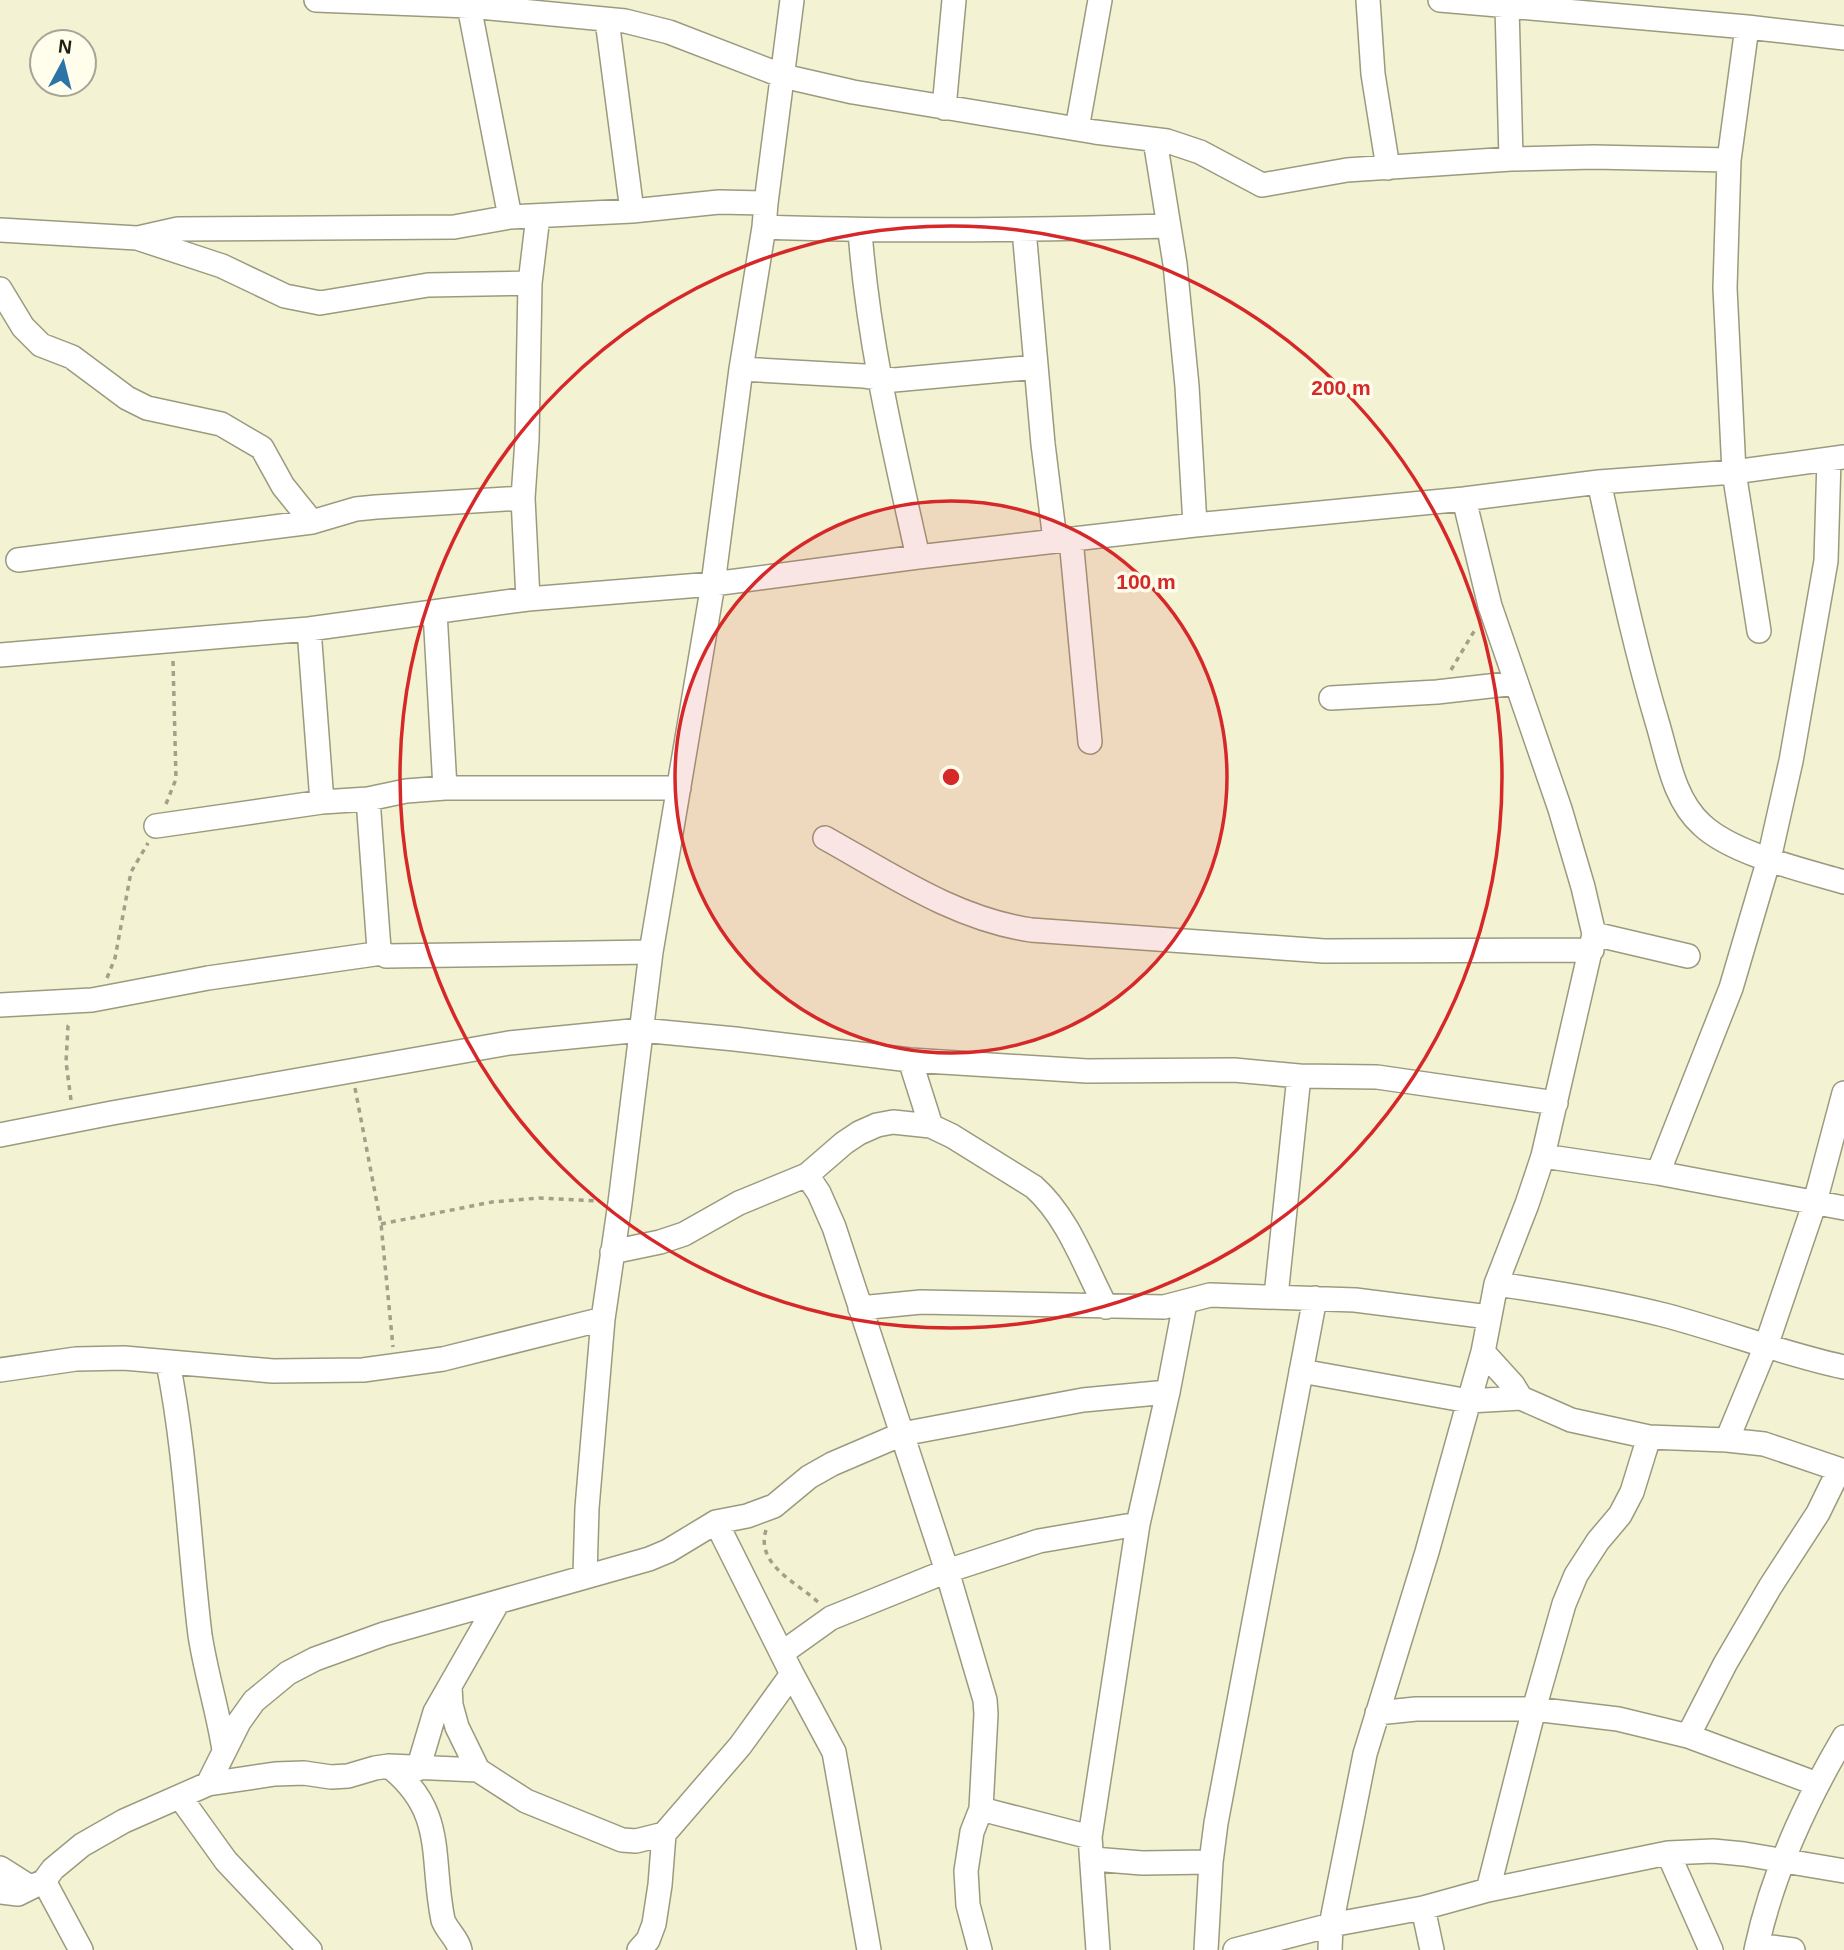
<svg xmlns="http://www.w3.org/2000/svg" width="1844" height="1950" font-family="Helvetica,sans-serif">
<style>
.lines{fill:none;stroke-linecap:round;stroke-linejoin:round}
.minor-casing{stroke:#9c9a7e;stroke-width:26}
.path{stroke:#a1a088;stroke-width:3.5;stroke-dasharray:5 5;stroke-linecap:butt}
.minor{stroke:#fff;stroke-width:23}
.ring{fill:none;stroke:#d62828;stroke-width:3.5}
.centre{fill:#d62828;stroke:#fffeec;stroke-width:3.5}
.ring-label{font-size:21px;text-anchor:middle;font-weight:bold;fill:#d62828;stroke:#fffeec;stroke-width:7;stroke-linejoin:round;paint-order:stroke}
</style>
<rect width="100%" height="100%" fill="#f3f2d3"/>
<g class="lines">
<defs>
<path id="minor" d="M316 0 469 6 625 21 669 32 783 76 853 92 1095 132 1167 141 1200 152 1262 185 1347 170 1511 159 1594 157 1729 160
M1368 0 1373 74 1388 168
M1440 0 1747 27 1844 38
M469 6 510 217
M1507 6 1511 159
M607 20 632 211
M1747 27 1729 160 1725 288 1734 472 1759 631
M944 108 954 0
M1077 129 1100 0
M1155 140 1175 264 1187 386 1195 525
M764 227C899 232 1033 230 1168 226
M0 230 137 238 222 266 285 296 320 303 428 285 530 283 527 440 523 498 528 599
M1024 230 1043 444 1055 540
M860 231C868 341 894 449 918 557
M138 238 178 229 454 227 510 217 632 211 719 202 766 203
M530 283 538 216
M0 289 23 327 41 345 72 357 127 398 147 408 221 424 262 448 283 486 312 522 356 509 376 507 523 498
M741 369 864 376 894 380 1036 367
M1599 482C1617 563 1634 645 1658 725 1668 759 1674 800 1702 825 1733 854 1803 870 1844 882
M1071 539 1090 742
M18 560 312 522
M435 612 445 788
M309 629 322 802
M0 655 309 629 528 599 713 584 918 557 1195 525 1464 499 1599 482 1734 472 1844 457
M1331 698 1437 692 1516 683
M368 799 378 936 379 948 386 956 651 952
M156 826 322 802 368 799 406 791 445 788H679
M825 838C890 874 955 919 1031 930L1324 951 1592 950
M1594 934 1688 956
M0 1005 92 1000 208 978 382 953
M910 1060 931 1126
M0 1135 112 1113 509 1043 641 1030 735 1039 910 1060 1087 1071 1234 1070 1299 1076 1377 1077 1556 1103
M1543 1156 1658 1173 1844 1208
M1658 1173 1731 988 1769 859 1791 761 1826 561 1829 459
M807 1175 819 1193 834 1227 947 1571 985 1700 986 1714 981 1809 972 1832 966 1871 968 1905 980 1950
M612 1252 660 1242 684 1234 739 1203 807 1175 844 1143 859 1133 877 1125 893 1122 931 1126 952 1136 1034 1187C1068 1217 1085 1267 1106 1307
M1496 1284C1553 1292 1609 1301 1664 1315 1725 1331 1783 1354 1844 1367
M1276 1296 1299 1076
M860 1308 921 1302 1164 1307 1210 1295 1355 1300 1489 1317
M1483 1352 1513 1385 1521 1398 1571 1420 1649 1437 1727 1440 1764 1444 1844 1471
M168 1363C186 1453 189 1544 200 1635 206 1674 218 1711 224 1750
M0 1370 76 1359 124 1358 273 1371 363 1370 443 1359 603 1319
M1301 1371 1469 1401 1521 1398
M1727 1440 1766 1346 1815 1202 1844 1093
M716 1522 792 1674 834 1752 869 1950
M585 1575 587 1508 603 1319 620 1203 651 952 713 584 741 369 764 227 766 203 792 0
M782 1653 831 1618 947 1571 1039 1541 1138 1524
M450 1687 451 1705 457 1727 478 1770 526 1801 622 1840 636 1841 664 1834
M1377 1713 1416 1709H1534L1618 1719 1688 1736 1817 1784
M1688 1736 1725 1664 1770 1587 1818 1513 1839 1470
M389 1766C447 1812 430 1857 443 1920 447 1931 458 1939 460 1950
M418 1769 435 1712 498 1602
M208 1784 239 1722 254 1701 288 1673 315 1659 384 1634 649 1559 668 1551 716 1522 747 1516 774 1506 809 1477 832 1464 902 1434 1083 1400 1168 1392
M180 1797 226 1861 310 1950
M981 1809 1090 1837
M1668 1853 1711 1950
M1093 1859 1142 1863 1211 1862
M0 1868 30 1887
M44 1881 81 1950
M1488 1890 1534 1709 1564 1604 1576 1575 1598 1541 1620 1515 1632 1492 1649 1437
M0 1892 18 1894 44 1881 53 1869 82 1845 124 1821 208 1784 275 1774 304 1773 331 1777 348 1776 375 1768 389 1766 478 1770
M1423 1908 1432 1950
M1757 1945 1793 1950
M639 1950 648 1940 654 1924 660 1885 664 1834 740 1746 792 1674
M1098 1950 1090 1837 1138 1524 1168 1392 1185 1303
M1206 1950 1211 1862 1216 1823 1315 1298
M1235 1950 1331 1925 1423 1908 1488 1890 1668 1853 1713 1851 1744 1854 1844 1871
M1330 1950 1331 1925 1365 1754 1427 1552 1469 1401 1483 1352 1496 1284 1527 1204 1543 1156 1594 934 1583 887 1560 809 1490 606 1464 499
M1756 1950C1772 1874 1805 1803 1844 1737"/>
</defs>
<use href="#minor" class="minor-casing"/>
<path class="path" d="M1451 670 1476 628
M166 804 176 779 173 660
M107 978 115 958 131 872 148 843
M355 1088 381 1224 393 1347
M71 1100 66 1062 68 1026 72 1022
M381 1224 492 1202 539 1198 600 1201
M766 1530C755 1565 798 1583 819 1603"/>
<use href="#minor" class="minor"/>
</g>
<circle cx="951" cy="777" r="276" fill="#d62828" fill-opacity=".12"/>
<g class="ring">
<circle cx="951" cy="777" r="276"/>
<circle cx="951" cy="777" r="551"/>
</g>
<circle cx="951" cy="777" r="10" class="centre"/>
<g class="ring-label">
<text x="1341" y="395">200 m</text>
<text x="1146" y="589">100 m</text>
</g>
<g transform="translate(63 63) rotate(7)"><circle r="33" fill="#fffeec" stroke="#a6a596" stroke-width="2"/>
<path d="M0-5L12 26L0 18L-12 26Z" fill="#2c73a8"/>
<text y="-10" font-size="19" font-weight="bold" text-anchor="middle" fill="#201f14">N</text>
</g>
</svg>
